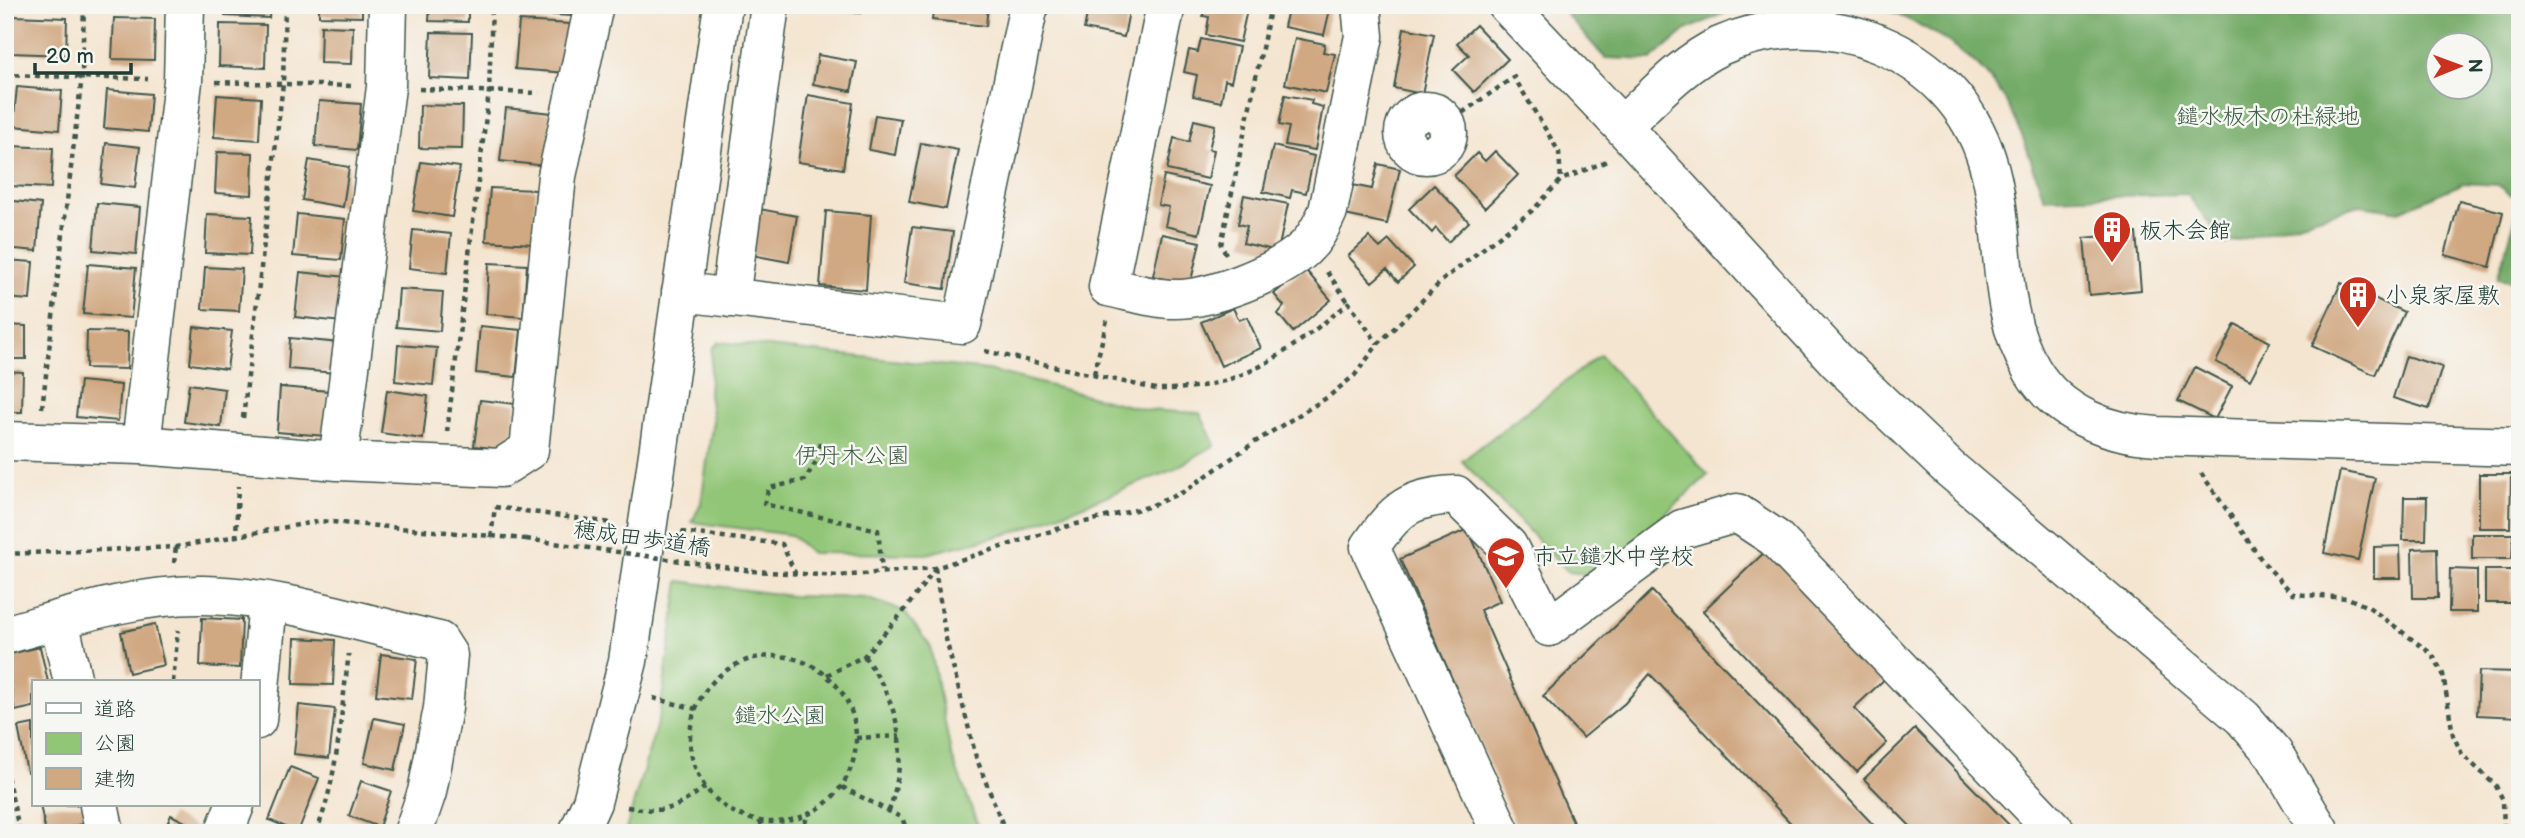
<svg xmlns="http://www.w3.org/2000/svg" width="2525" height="838" font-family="'Balsamiq Sans','Klee One',sans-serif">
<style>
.green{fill:#92c677;stroke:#588256;stroke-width:2}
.forest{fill:#75ab68;stroke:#4a744e;stroke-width:2;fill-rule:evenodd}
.building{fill:#d0a882}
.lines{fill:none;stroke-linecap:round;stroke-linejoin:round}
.minor-casing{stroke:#3f564b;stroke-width:41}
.path{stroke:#3f564b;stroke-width:4.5;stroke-dasharray:5 5;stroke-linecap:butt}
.minor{stroke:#fff;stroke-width:38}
.path-bridge{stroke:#3f564b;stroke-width:4.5;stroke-dasharray:5 5;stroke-linecap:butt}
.labels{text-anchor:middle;stroke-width:5;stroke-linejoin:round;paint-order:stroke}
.park-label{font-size:23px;fill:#3c5f45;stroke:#f6f6f2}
.poi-label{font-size:23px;fill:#1f3d34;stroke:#f6f6f2;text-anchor:start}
.street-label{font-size:23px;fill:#1f3d34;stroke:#f6f6f2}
</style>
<rect width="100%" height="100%" fill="#f6f6f2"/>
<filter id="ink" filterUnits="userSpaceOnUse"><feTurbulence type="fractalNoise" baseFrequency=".0143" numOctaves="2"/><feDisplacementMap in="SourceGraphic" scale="14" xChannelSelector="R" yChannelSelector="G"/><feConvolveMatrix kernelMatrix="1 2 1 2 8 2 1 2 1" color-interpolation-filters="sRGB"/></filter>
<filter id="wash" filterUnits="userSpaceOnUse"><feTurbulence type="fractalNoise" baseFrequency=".00686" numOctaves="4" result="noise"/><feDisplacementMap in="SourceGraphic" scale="28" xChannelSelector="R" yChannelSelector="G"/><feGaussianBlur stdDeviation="1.57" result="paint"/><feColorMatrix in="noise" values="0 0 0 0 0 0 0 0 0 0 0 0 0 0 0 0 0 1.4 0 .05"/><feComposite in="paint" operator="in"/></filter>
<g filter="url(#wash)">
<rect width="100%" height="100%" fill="#f4e5d0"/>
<path class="green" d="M719 342 988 370 1145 410 1200 413 1215 445 1172 470 1015 532 926 554 811 553 791 535 692 522 701 503 713 420 709 394 712 349Z
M1600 355 1708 475 1598 575 1568 572 1462 461Z
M679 581 791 596 865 598 904 611 930 646 951 754 981 833H625L660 713Z"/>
<path class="forest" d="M1558 5H1743L1686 30 1651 60 1605 58Z
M1872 5H2520V201L2498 185 2463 183 2400 211 2360 205 2225 244 2187 194 2044 198C2031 163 2021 123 2000 92 1971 49 1921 22 1872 5ZM2438 46H2480V88H2438Z
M2520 203V282L2498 278Z"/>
<g id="blocks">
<path class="building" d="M225 5H270L269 18 225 16Z
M319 5H362V17L319 16Z
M430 5H468V22L429 21Z
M520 5H572L571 16 520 13Z
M824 5H862L861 13 824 8Z
M934 5H988L986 26 932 20Z
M1089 5H1125L1124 10 1129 11 1124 37 1084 29Z
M1205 5H1248L1240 42 1206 35 1209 17 1203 16Z
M1289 5H1331L1324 35 1284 27Z
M12 16 67 18 66 55 10 53Z
M114 18 155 19 154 60 112 59Z
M519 21 570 24 567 73 515 69Z
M220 24 266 25 265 68 219 66Z
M1476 25 1508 59 1474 92 1453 70 1469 55 1457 43Z
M321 26 353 27 352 64 320 63Z
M1404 28 1434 34 1422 94 1394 88Z
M431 32 472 33 470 80 429 78Z
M1295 38 1325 44 1323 52 1335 54 1326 93 1285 84Z
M1201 39 1239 47 1231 82 1225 80 1221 102 1193 96 1197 75 1184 72 1189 50 1198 52Z
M818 55 857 62 851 91 813 84Z
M17 87 62 91 59 130 13 126Z
M107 90 151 94 148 132 104 128Z
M217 95 261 98 259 140 214 137Z
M808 95 853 103 843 169 798 162Z
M1285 95 1312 100 1311 104 1323 107 1315 150 1285 145 1289 127 1279 125Z
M319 101 361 104 357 150 315 146Z
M420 105 463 106 462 149 419 148Z
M506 108 552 113 547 166 500 161Z
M875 115 901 119 895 155 869 150Z
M1194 120 1215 125 1209 149 1214 150 1208 179 1167 170 1174 138 1189 142Z
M106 143 140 147 135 188 101 184Z
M921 143 958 150 946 209 909 202Z
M11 146 53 148 51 188 10 186Z
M1273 146 1314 156 1306 193 1292 190 1290 198 1263 192Z
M1495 151 1518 175 1485 208 1454 176 1477 153 1485 161Z
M217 152 253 153 252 195 215 193Z
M309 160 349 167 343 207 302 200Z
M421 162 460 167 452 217 413 211Z
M1378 164 1400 169 1387 224 1345 215 1352 185 1372 189Z
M1164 176 1210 186 1199 234 1165 226 1169 207 1158 205Z
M1434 185 1469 222 1448 242 1436 228 1432 233 1409 209Z
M490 188 536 190 533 244 486 241Z
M1244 195 1288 204 1278 251 1243 243 1247 226 1238 224Z
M5 200 41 204 37 251 5 248Z
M2459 201 2503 212 2490 267 2445 255Z
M97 203 140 207 136 254 93 250Z
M754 208 797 216 789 262 746 254Z
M826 211 871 215 866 290 820 286Z
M207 214 252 216 250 255 205 253Z
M297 214 345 219 341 260 293 256Z
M912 227 953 232 945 289 904 283Z
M413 230 451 234 447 273 409 268Z
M2136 233 2141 290 2089 295 2084 238Z
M1162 234 1200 242 1190 285 1153 276Z
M1369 237 1380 248 1389 240 1414 267 1398 282 1387 269 1372 282 1348 256Z
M5 260 33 262 30 300 5 298Z
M489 263 527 265 523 317 486 314Z
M88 264 136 268 131 318 83 314Z
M205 267 242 269 239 311 202 309Z
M1304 268 1331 300 1293 332 1278 314 1284 306 1274 294Z
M300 272 346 277 342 322 295 317Z
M2341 283 2404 312 2375 375 2312 346Z
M399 289 443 292 440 331 396 327Z
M1233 308 1239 320 1247 317 1261 348 1221 366 1201 322Z
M2235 324 2270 342 2250 380 2216 362Z
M5 325 26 326V359H5Z
M480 326 521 330 516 377 476 373Z
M194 327 232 331 227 369 190 364Z
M87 331 128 332 127 369 86 368Z
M290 338 339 343 336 373 288 369Z
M398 345 437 348 433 385 395 381Z
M2406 356 2442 367 2429 409 2393 398Z
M2195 367 2232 386 2215 419 2178 401Z
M5 371 23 372 22 412H5Z
M80 381 121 385 118 421 76 417Z
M189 384 225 389 221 427 184 422Z
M280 387 329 391 326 436 277 432Z
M387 390 428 396 423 439 381 433Z
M480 400 516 404 510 450 474 446Z
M2340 471 2375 478 2358 560 2324 553Z
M2479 474H2511L2510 528H2479Z
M2404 497H2427L2426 540H2403Z
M1468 529 1500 601 1480 610 1578 833H1519L1400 559Z
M2472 534H2513L2512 559H2472Z
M2400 546 2401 578H2374V547Z
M1769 548 1890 674 1854 708 1887 743 1857 772 1703 611Z
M2437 548 2438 598H2413L2412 549Z
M2450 569 2477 570V612H2449Z
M2485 570H2512V603H2485Z
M1652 591 1881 833H1800L1650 674 1625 703 1583 738 1543 696Z
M202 618 242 620 240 668 200 666Z
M155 624 164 665 129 673 121 632Z
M295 638 335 640 333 685 293 684Z
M40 647 48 682H33V707L15 711 5 655Z
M381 654 417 659 412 699 376 695Z
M2479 671 2520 672V717L2477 715Z
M299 705 335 709 329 758 294 754Z
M374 718 405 724 395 770 364 763Z
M33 724V771L27 772 18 727Z
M1915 729 2017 833H1917L1864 779Z
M290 767 319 778 298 832 269 820Z
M361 781 391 791 379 827 349 816Z
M40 805H83L87 823 46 833Z
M171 815 207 833H163Z"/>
</g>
</g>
<g filter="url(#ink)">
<use href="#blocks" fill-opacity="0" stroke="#3f564b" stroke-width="2"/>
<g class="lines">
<defs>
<path id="minor" d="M1166 5 1108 287C1128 291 1150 298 1171 299 1207 301 1279 273 1305 248 1316 238 1322 224 1328 211L1364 36 1361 5
M1507 5 1622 126 1837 361 1949 468 2243 718 2274 754 2321 833
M1404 133a22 22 0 1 1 44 0a22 22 0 1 1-44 0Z
M1622 126C1652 98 1683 63 1720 46 1823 0 1953 49 1987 160 2009 229 1993 307 2032 370 2059 415 2108 433 2157 436L2520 447
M681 292 962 324 1029 5
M730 298 770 5
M5 441 141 445 338 461 501 468 529 450 557 176 594 5
M141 445 183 81 185 5
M338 461 386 87 388 5
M59 620 73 682
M5 635C69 617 136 594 203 595 282 596 362 624 439 641L448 655 443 708 427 792 413 833
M257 720 268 602
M99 805 105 833
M224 833 235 805
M578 833 592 802 628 661 723 5
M1501 833 1370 547C1396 509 1409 497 1456 495L1508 546 1549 627 1682 529 1737 513 1775 538 2057 833"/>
</defs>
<use href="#minor" class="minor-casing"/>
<path class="path" d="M5 75 148 79
M216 82 351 86
M419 89 539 93
M1446 124 1514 77 1559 152 1561 180
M1226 254 1221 245 1271 5
M1327 272 1349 303
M985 351 1156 389C1243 391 1284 354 1349 303L1378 344
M1094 374 1107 320
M42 408 82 76 84 5
M243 418 283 84 285 5
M447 432 489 92 492 5
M821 443 818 458 805 480 769 488 764 504 878 530 882 570
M2201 473 2263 562 2293 594 2348 598 2370 608 2432 654 2443 674 2453 735 2462 754 2496 786 2503 800 2504 833
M495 507 612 523
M681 532 782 544 795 573
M491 537 495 507
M236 538 238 486
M5 554 176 547 320 521 526 539
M174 563 176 547
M935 568 946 639 976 757 1006 833
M752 571 839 576 935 568 1064 527 1148 507 1183 492 1255 442 1328 397 1355 375 1378 344 1445 278 1533 210 1561 180 1607 161
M864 656C901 707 909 751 889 811
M690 739a83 83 0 1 1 166 0a83 83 0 1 1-166 0Z
M827 675 864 656 904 611 935 569
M173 682 178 630
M653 698 696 709
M856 738 900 736
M5 767 20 833
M842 787 902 818 908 833
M627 807C666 813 673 811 705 787
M759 821 768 833
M316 833C339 775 340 715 349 654
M801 833 808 815"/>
<use href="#minor" class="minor"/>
<path class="path-bridge" d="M526 539 752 571"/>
</g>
</g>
<defs>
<symbol id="building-pin" viewBox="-11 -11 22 30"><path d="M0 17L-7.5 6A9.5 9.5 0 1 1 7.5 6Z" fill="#c8321e" stroke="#f6f6f2"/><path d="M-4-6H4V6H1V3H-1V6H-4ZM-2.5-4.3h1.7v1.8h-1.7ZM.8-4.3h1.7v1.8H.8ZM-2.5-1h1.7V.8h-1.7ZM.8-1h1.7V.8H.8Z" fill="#fff"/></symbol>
<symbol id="school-pin" viewBox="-11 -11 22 30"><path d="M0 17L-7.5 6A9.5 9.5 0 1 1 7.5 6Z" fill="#c8321e" stroke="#f6f6f2"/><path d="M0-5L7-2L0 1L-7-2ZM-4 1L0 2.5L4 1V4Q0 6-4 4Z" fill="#fff"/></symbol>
</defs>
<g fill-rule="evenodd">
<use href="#building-pin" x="2090" y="208" width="44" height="60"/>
<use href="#building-pin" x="2336" y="273" width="44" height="60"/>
<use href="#school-pin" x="1484" y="534" width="44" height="60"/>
</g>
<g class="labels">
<g class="park-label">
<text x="2268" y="124">鑓水板木の杜緑地</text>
<text x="852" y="463">伊丹木公園</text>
<text x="780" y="723">鑓水公園</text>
</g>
<g class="poi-label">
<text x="2139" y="238">板木会館</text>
<text x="2385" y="303">小泉家屋敷</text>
<text x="1533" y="564">市立鑓水中学校</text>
</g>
<g class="street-label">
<text transform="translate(642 538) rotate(8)" y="8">穂成田歩道橋</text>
</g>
</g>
<rect width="2525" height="838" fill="none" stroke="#f6f6f2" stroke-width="28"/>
<rect x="32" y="680" width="228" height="126" fill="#f6f6f2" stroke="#a0aca6" stroke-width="2"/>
<rect x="46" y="703" width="35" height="10" fill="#ffffff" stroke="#a0aca6" stroke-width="2"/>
<text x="94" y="716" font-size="21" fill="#1f3d34">道路</text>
<rect x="46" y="733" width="35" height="21" fill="#92c677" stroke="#a0aca6" stroke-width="2"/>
<text x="94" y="750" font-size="21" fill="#1f3d34">公園</text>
<rect x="46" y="768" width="35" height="21" fill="#d0a882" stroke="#a0aca6" stroke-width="2"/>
<text x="94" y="786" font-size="21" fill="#1f3d34">建物</text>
<g transform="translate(2459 66) rotate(89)"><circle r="33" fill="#f6f6f2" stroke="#a0aca6" stroke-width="2"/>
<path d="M0-5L12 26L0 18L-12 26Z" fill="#c8321e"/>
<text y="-10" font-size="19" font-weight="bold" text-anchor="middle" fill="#1f3d34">N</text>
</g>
<path d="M35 63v10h96v-10" fill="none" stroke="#1f3d34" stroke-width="3.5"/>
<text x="46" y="63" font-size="21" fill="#1f3d34" stroke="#f6f6f2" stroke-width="5" paint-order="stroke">20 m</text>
</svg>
